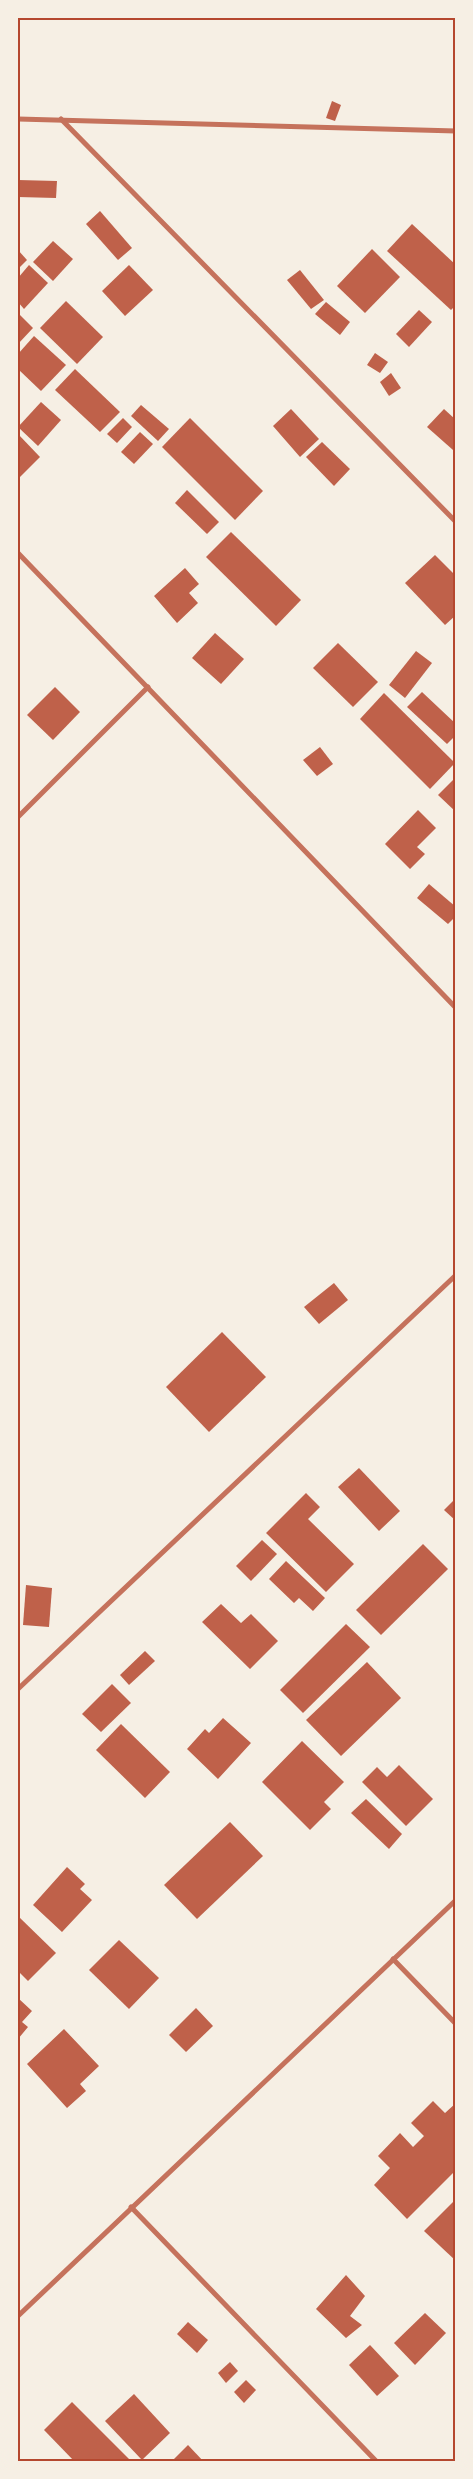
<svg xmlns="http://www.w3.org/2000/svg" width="473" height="2479" font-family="'DM Sans',sans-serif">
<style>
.building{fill:#bf614a}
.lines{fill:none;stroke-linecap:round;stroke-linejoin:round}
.minor{stroke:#c5725c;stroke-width:5}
.neatline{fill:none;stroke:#b5482f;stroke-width:2}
</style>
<rect width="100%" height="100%" fill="#f6efe4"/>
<g class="building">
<polygon points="332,101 341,105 335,121 326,118"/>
<polygon points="18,180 57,181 56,198 18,197"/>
<polygon points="100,211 132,248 118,260 86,224"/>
<polygon points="412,224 456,265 456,305 451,310 387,251"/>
<polygon points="53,241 73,259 53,281 33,262"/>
<polygon points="372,249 400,277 365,313 337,286"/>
<polygon points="18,250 27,260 18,269"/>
<polygon points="29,265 48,283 24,309 18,302 18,278"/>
<polygon points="129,265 153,290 125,316 102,291"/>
<polygon points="300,270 324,300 311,309 287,280"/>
<polygon points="66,301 103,337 77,364 40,328"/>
<polygon points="326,302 350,322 340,335 315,314"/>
<polygon points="419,310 432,322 409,347 396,334"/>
<polygon points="18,313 33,328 18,344"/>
<polygon points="34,336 66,365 41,391 18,369 18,354"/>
<polygon points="375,353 388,362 380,373 367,365"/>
<polygon points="75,369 120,412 100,432 55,390"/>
<polygon points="391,373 401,388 389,396 380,382"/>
<polygon points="41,402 61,420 38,446 18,427"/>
<polygon points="141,405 169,429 158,441 131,416"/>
<polygon points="291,409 319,439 300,457 273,426"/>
<polygon points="444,409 456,420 456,448 453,450 427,427"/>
<polygon points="123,418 132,427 117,443 107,434"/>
<polygon points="190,418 263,491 235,520 162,447"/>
<polygon points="140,432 153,444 134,464 121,452"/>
<polygon points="18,434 40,457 18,479"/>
<polygon points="322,442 350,469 334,486 306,457"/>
<polygon points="187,490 219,522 207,534 175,503"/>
<polygon points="231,532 301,600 276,626 206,557"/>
<polygon points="435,555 456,576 456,615 445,625 405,583"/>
<polygon points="185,568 199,584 189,593 198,603 177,623 154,596"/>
<polygon points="215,633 244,659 221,684 192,658"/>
<polygon points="338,643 378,682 353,707 313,668"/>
<polygon points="416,651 432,663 405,698 389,685"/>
<polygon points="55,687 80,712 53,740 27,715"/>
<polygon points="422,692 456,724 456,735 447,744 407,707"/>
<polygon points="384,693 455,763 430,789 360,719"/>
<polygon points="320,747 333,764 317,776 303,760"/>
<polygon points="456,777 456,812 438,795"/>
<polygon points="418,810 436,828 417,847 425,854 410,869 385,844"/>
<polygon points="429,884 456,907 456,916 448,924 417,898"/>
<polygon points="334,1283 348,1300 319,1324 304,1307"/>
<polygon points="222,1332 266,1377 209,1432 166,1387"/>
<polygon points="359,1468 400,1511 379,1531 338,1487"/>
<polygon points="306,1493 320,1507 308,1519 354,1564 326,1592 266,1533"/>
<polygon points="456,1498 456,1521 444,1510"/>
<polygon points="262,1540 277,1554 251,1581 236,1566"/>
<polygon points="423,1544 448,1569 381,1635 356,1610"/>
<polygon points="286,1561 325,1598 313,1611 299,1598 294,1603 269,1579"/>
<polygon points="26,1585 52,1588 49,1627 23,1625"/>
<polygon points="221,1604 241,1623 251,1614 278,1641 250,1669 202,1622"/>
<polygon points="346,1624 370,1647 303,1713 280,1690"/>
<polygon points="145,1651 155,1661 129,1685 120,1675"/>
<polygon points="367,1662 401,1698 341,1756 306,1720"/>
<polygon points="112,1684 131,1703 101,1732 82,1714"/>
<polygon points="223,1718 251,1743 218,1779 187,1749 205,1729 209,1733"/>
<polygon points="121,1724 170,1772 145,1798 96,1750"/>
<polygon points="302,1741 344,1782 324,1802 331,1809 310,1830 262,1782"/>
<polygon points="399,1765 433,1799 406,1826 362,1782 377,1767 387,1777"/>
<polygon points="366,1799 402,1834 389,1849 351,1813"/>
<polygon points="230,1822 263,1856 197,1919 164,1885"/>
<polygon points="67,1867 85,1884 80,1889 92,1900 62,1932 33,1905"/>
<polygon points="18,1916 56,1953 28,1981 18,1971"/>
<polygon points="119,1940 159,1978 129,2009 89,1970"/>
<polygon points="18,1998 32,2011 22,2022 28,2027 18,2039"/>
<polygon points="196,2008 213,2026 186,2052 169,2035"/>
<polygon points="64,2029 99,2066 80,2084 86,2091 67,2108 27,2064"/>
<polygon points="433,2101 445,2113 456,2103 456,2170 407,2219 374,2185 390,2168 378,2156 400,2133 413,2147 424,2136 411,2123"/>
<polygon points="456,2199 456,2261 424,2231"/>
<polygon points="346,2275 365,2296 350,2316 362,2325 346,2338 316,2309"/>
<polygon points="425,2313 446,2333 415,2365 394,2343"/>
<polygon points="188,2322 208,2340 197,2353 177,2334"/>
<polygon points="370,2345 399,2376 377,2396 349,2365"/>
<polygon points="230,2362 238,2371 226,2383 218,2373"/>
<polygon points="246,2380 256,2390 244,2403 234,2392"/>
<polygon points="134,2394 170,2433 142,2460 105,2421"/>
<polygon points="72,2402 132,2462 75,2462 44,2430"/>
<polygon points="188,2445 204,2462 171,2462"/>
</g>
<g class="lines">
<g class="minor">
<polyline points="18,119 456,131"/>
<polyline points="61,119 456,522"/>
<polyline points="18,553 456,1008"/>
<polyline points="18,817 148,687"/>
<polyline points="18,1689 456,1275"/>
<polyline points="393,1959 456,2024"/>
<polyline points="131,2207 377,2462"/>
<polyline points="18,2316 456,1900"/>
</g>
</g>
<rect width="473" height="2479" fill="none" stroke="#f6efe4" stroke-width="38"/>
<rect x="19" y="19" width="435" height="2441" class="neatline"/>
</svg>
